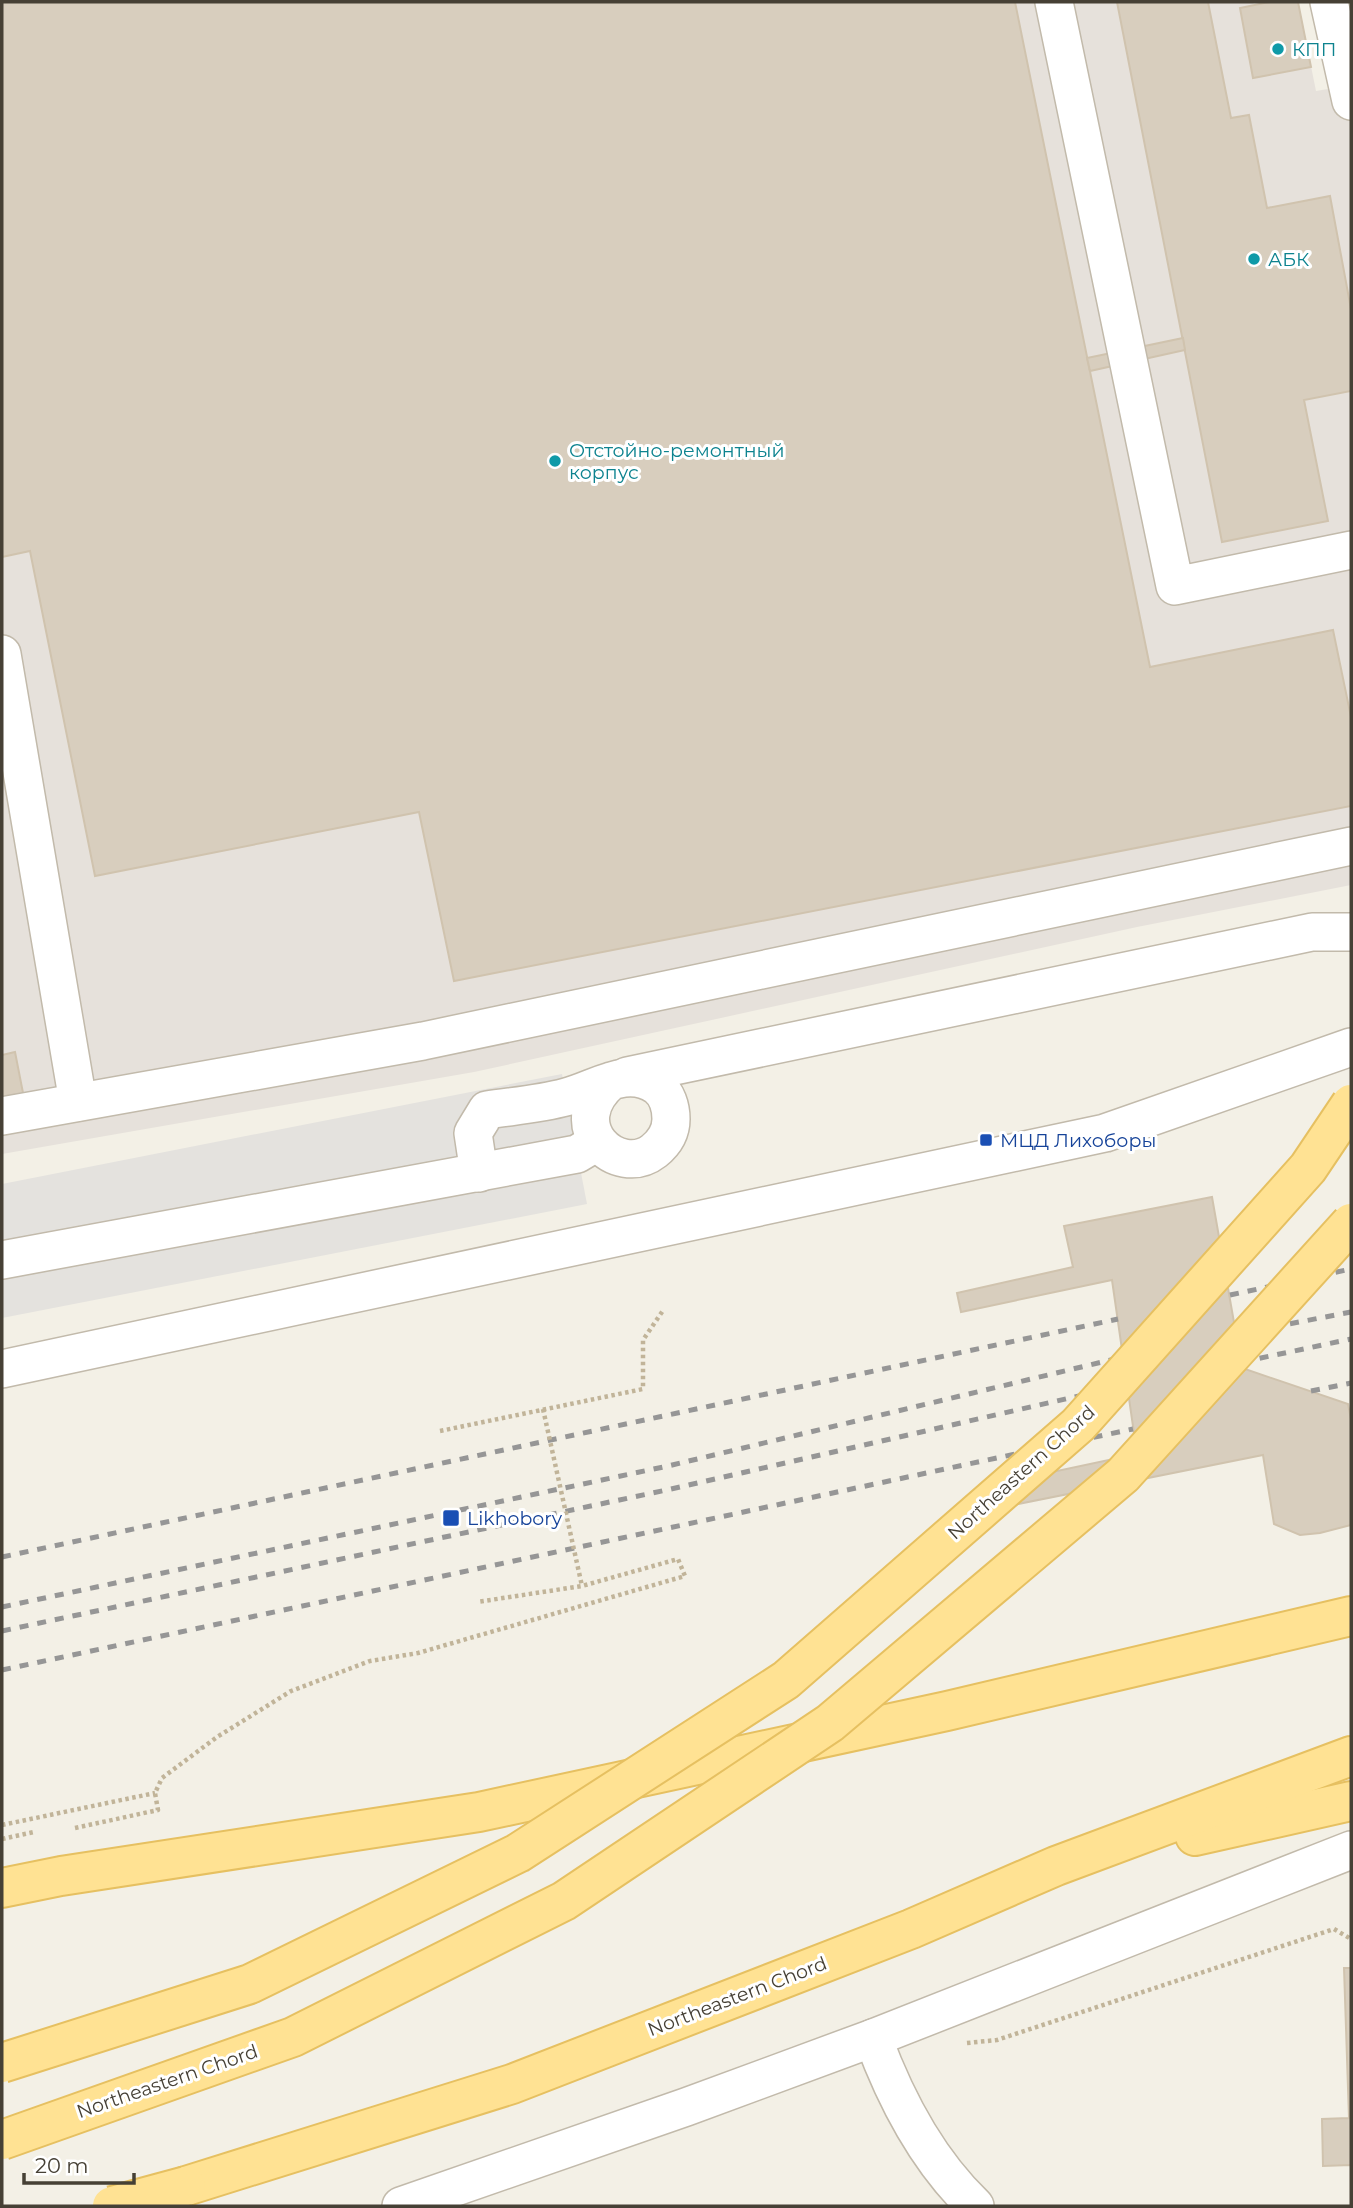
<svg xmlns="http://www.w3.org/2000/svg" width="1353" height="2208" font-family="Montserrat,sans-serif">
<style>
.industrial{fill:#e6e1db}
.parking{fill:#e4e2de}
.building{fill:#d8cebe;stroke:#d0c3ae;stroke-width:2}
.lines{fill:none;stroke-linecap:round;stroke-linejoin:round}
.minor-casing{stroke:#c2baab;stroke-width:40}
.major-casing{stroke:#e6c061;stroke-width:42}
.path{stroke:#c1b499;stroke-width:4.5;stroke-dasharray:3.5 3.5;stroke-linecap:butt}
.minor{stroke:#fff;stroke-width:37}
.major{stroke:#ffe293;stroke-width:38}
.rail{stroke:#969696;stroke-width:5;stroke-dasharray:9 9;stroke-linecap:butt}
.major-bridge-casing{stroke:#e6c061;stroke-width:42;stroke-linecap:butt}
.path-bridge{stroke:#c1b499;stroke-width:4.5;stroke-dasharray:3.5 3.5;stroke-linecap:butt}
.major-bridge{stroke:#ffe293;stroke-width:38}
.culture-dot{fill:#0f9aa8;stroke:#fff;stroke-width:2.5}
.transit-dot{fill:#1a4fb4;stroke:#fff;stroke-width:2.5}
.labels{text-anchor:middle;stroke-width:6;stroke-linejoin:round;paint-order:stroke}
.culture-label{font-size:19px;fill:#0d838f;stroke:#fff;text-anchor:start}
.transit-label{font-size:19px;fill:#164399;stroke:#fff;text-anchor:start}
.street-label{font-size:19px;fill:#464035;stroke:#fff}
</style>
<rect width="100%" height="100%" fill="#f3f0e6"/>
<polygon class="industrial" points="2,2 1253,2 1254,5 1269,2 1298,2 1316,91 1351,85 1351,885 1137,927 474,1072 2,1154"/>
<polygon class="parking" points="562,1074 587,1204 2,1318 2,1184"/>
<g class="building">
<polygon points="2,2 1015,2 1150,667 1333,630 1351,717 1351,806 454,981 419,812 95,876 30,551 2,557"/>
<polygon points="1117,2 1208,2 1231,118 1249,115 1267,208 1330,196 1351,309 1351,391 1304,400 1328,521 1222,542"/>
<polygon points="1269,2 1298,2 1311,67 1253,78 1240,8"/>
<polygon points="1183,338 1185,350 1090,371 1087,358"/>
<polygon points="15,1052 24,1098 2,1103 2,1055"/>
<polygon points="1212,1197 1242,1368 1348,1404 1351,1419 1351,1525 1320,1533 1300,1535 1274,1524 1263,1455 1018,1504 1010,1481 1137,1454 1112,1280 961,1312 957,1293 1073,1267 1064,1226"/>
<polygon points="1344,1968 1351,1968 1351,2188 1351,2165 1323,2166 1322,2119 1349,2118"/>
</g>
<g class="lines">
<defs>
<g id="minor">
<polyline points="1054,2 1175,586 1351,550"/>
<polyline points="1329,2 1351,101"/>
<polyline points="2,654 78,1102"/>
<polyline points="627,1076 1312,932 1351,932"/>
<polyline points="2,1116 423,1041 1351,846"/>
<path d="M479,1173L473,1133L487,1110C513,1106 540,1104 566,1097C597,1089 627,1065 657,1086C667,1094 671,1107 671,1119C671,1132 664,1143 654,1151C618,1179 559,1126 611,1081"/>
<polyline points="2,1260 577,1154 597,1142"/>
<polyline points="2,1369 1105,1133 1351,1047"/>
<path d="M873,2038C895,2098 928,2161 975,2206"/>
<polyline points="401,2206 686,2107 873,2038 1351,1850"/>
</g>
<g id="major">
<polyline points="1195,1836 1351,1801"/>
<polyline points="2,1888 61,1876 479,1812 947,1711 1351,1616"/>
<polyline points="186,2186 512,2084 911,1929 1056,1866 1351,1756"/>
</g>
</defs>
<use href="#minor" class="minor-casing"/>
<use href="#major" class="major-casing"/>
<g class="path">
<polyline points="440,1431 643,1389 643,1340 664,1309"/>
<polyline points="2,1825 155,1793"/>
<polyline points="75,1828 158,1810 155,1793 162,1778 217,1737 291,1691 370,1661 418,1653 685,1576 678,1559 582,1586 477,1602"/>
<polyline points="2,1839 34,1832"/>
<polyline points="967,2043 997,2040 1334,1929 1351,1939"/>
</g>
<use href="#minor" class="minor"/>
<use href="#major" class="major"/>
<g class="rail">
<polyline points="1230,1295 1351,1269"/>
<polyline points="1237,1334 1351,1312"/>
<polyline points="1242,1362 1351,1339"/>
<polyline points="1311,1391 1351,1383"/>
<polyline points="2,1557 1118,1319"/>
<polyline points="2,1607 668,1466 1123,1357"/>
<polyline points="2,1631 671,1489 1127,1385"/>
<polyline points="2,1670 1133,1429"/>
</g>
<defs>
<g id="major-bridge">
<polyline points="2,2063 250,1984 518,1853 786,1680 1078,1425 1308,1168 1351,1104"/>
<polyline points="2,2140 293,2037 564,1901 830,1723 1123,1475 1351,1223"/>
<polyline points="112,2206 186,2186"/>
</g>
</defs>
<use href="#major-bridge" class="major-bridge-casing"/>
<polyline class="path-bridge" points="543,1409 582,1586"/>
<use href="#major-bridge" class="major-bridge"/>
</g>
<g class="culture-dot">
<circle cx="1278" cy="49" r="7"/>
<circle cx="1254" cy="259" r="7"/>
<circle cx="555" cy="461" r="7"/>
</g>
<g class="transit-dot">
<rect x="979" y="1133" width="14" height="14" rx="3.5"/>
<rect x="442" y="1509" width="18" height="18" rx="3.5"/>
</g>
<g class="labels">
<g class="culture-label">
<text x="1292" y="56">КПП</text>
<text x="1268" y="266">АБК</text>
<text x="569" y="457">Отстойно-ремонтный<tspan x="569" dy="22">корпус</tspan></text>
</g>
<g class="transit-label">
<text x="1000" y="1147">МЦД Лихоборы</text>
<text x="467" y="1525">Likhobory</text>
</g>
<g class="street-label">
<text transform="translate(1021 1472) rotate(-42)" y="7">Northeastern Chord</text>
<text transform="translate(737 1996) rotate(-21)" y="7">Northeastern Chord</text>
<text transform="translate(167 2081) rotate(-19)" y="7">Northeastern Chord</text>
</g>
</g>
<rect width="1353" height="2208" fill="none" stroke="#464035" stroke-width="7"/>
<path d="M24 2173v10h110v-10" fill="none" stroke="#464035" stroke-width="3.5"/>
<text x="35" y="2173" font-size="21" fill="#464035" stroke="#ffffff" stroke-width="5" paint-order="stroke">20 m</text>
</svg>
